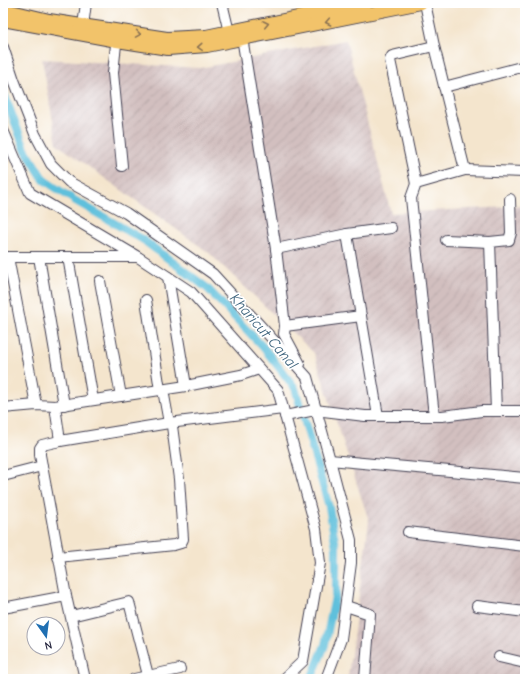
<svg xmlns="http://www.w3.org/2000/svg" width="528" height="682" font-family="'Comic Neue',sans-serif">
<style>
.industrial{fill:url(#industrial-furrows)}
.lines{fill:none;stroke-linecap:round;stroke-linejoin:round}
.canal{stroke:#5ec0dc;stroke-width:8}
.minor-casing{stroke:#423f51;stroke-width:12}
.major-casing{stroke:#423f51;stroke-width:14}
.minor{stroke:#fff;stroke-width:10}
.major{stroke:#f2c36a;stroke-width:12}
.oneway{stroke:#8a7252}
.labels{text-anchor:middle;stroke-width:3.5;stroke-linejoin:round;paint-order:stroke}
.water-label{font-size:15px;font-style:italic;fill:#3a617b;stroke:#fff}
</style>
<defs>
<pattern id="industrial-furrows" width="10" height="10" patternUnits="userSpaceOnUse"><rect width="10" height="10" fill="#d2bfbf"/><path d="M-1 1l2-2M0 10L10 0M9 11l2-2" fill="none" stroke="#b4a4a5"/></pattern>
</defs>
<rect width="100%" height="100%" fill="#fff"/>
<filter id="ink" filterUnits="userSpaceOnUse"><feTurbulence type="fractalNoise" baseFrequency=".025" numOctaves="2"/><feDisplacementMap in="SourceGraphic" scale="8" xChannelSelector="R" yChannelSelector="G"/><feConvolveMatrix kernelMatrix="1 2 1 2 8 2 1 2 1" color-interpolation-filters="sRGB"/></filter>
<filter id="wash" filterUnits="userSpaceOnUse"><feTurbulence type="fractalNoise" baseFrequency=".012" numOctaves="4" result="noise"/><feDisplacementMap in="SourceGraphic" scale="16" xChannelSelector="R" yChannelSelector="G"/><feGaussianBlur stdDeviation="0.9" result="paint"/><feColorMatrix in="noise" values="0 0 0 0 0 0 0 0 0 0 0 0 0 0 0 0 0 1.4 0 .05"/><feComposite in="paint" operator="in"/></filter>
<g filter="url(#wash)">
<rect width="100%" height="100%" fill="#f4e5cd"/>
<polygon class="industrial" points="346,40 391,213 525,206 525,679 346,679 348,676 369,521 314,353 208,252 57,144 42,59 200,68"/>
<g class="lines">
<polyline class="canal" points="3,91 25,149 44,180 74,200 142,239 207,288 263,347 295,388 329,507 336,547 336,592 325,645 311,679"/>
</g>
</g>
<g filter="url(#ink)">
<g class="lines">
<defs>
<g id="minor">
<polyline points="222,3 229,32"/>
<polyline points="425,3 434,46 465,170 416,184 411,198 434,416"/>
<polyline points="83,26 86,3"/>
<polyline points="241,31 276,249 285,326 284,334 300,364"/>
<polyline points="117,35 113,73 122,166"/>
<polyline points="3,47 14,80 35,134 51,164 69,182 126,213 213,274 307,377 330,460 351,540 351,563 341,639 326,679"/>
<polyline points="444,87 525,66"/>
<polyline points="3,130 30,193 138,257 191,292 278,390 316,529 320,563 303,661 284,679"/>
<polyline points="465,170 525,172"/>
<polyline points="416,184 390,60 392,56 434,46"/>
<polyline points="347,234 378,416"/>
<polyline points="446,240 490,242"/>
<polyline points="276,249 347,234 391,228"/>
<polyline points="3,257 137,257"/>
<polyline points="8,257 36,405"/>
<polyline points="39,257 64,405"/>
<polyline points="68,257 93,400"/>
<polyline points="168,277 186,386"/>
<polyline points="100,281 121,396"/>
<polyline points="146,300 160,390"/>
<polyline points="285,326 361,316"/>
<polyline points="55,406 60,441"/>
<polyline points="3,408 36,405 55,406 186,386 241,375 259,369"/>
<polyline points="496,411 490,242 509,240 511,233 510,199"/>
<polyline points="285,416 315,410 365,416 442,416 482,411 525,411"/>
<polyline points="330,460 525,478"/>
<polyline points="3,476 42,466"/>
<polyline points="408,532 525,546"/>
<polyline points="58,557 174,545 181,543 183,539 179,479 172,426 169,423 163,390"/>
<polyline points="66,596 85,679"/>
<polyline points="346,606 370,614 365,679"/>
<polyline points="477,606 525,612"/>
<polyline points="3,608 66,596 40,455 40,448 42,445 60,441 169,423 283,409"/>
<polyline points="71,616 129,602 149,679"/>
<polyline points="499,657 525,663"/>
<polyline points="134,679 180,669"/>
</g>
<g id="major">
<polyline points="3,9 49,20 167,38 206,36 366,3"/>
<polyline points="3,20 117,41 168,49 207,46 421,3"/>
</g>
</defs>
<use href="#minor" class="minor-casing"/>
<use href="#major" class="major-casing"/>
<use href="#minor" class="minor"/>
<use href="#major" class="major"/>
</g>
<defs><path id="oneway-chevron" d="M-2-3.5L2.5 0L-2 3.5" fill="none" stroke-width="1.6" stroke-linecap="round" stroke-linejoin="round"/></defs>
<g class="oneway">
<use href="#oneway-chevron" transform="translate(328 22) rotate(169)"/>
<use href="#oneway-chevron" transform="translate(266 24) rotate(-12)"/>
<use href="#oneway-chevron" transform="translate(138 34) rotate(9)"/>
<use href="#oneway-chevron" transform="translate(200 47) rotate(176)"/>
</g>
</g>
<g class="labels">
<g class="water-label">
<text transform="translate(264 331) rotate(49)" y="5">Kharicut Canal</text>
</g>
</g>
<rect width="528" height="682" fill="none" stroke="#fff" stroke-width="16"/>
<g transform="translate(46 636) rotate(166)"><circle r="19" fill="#ffffff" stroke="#a7a7b1"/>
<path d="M0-3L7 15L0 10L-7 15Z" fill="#1f6fb2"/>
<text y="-6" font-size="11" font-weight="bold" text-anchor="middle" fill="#22223b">N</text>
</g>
</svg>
